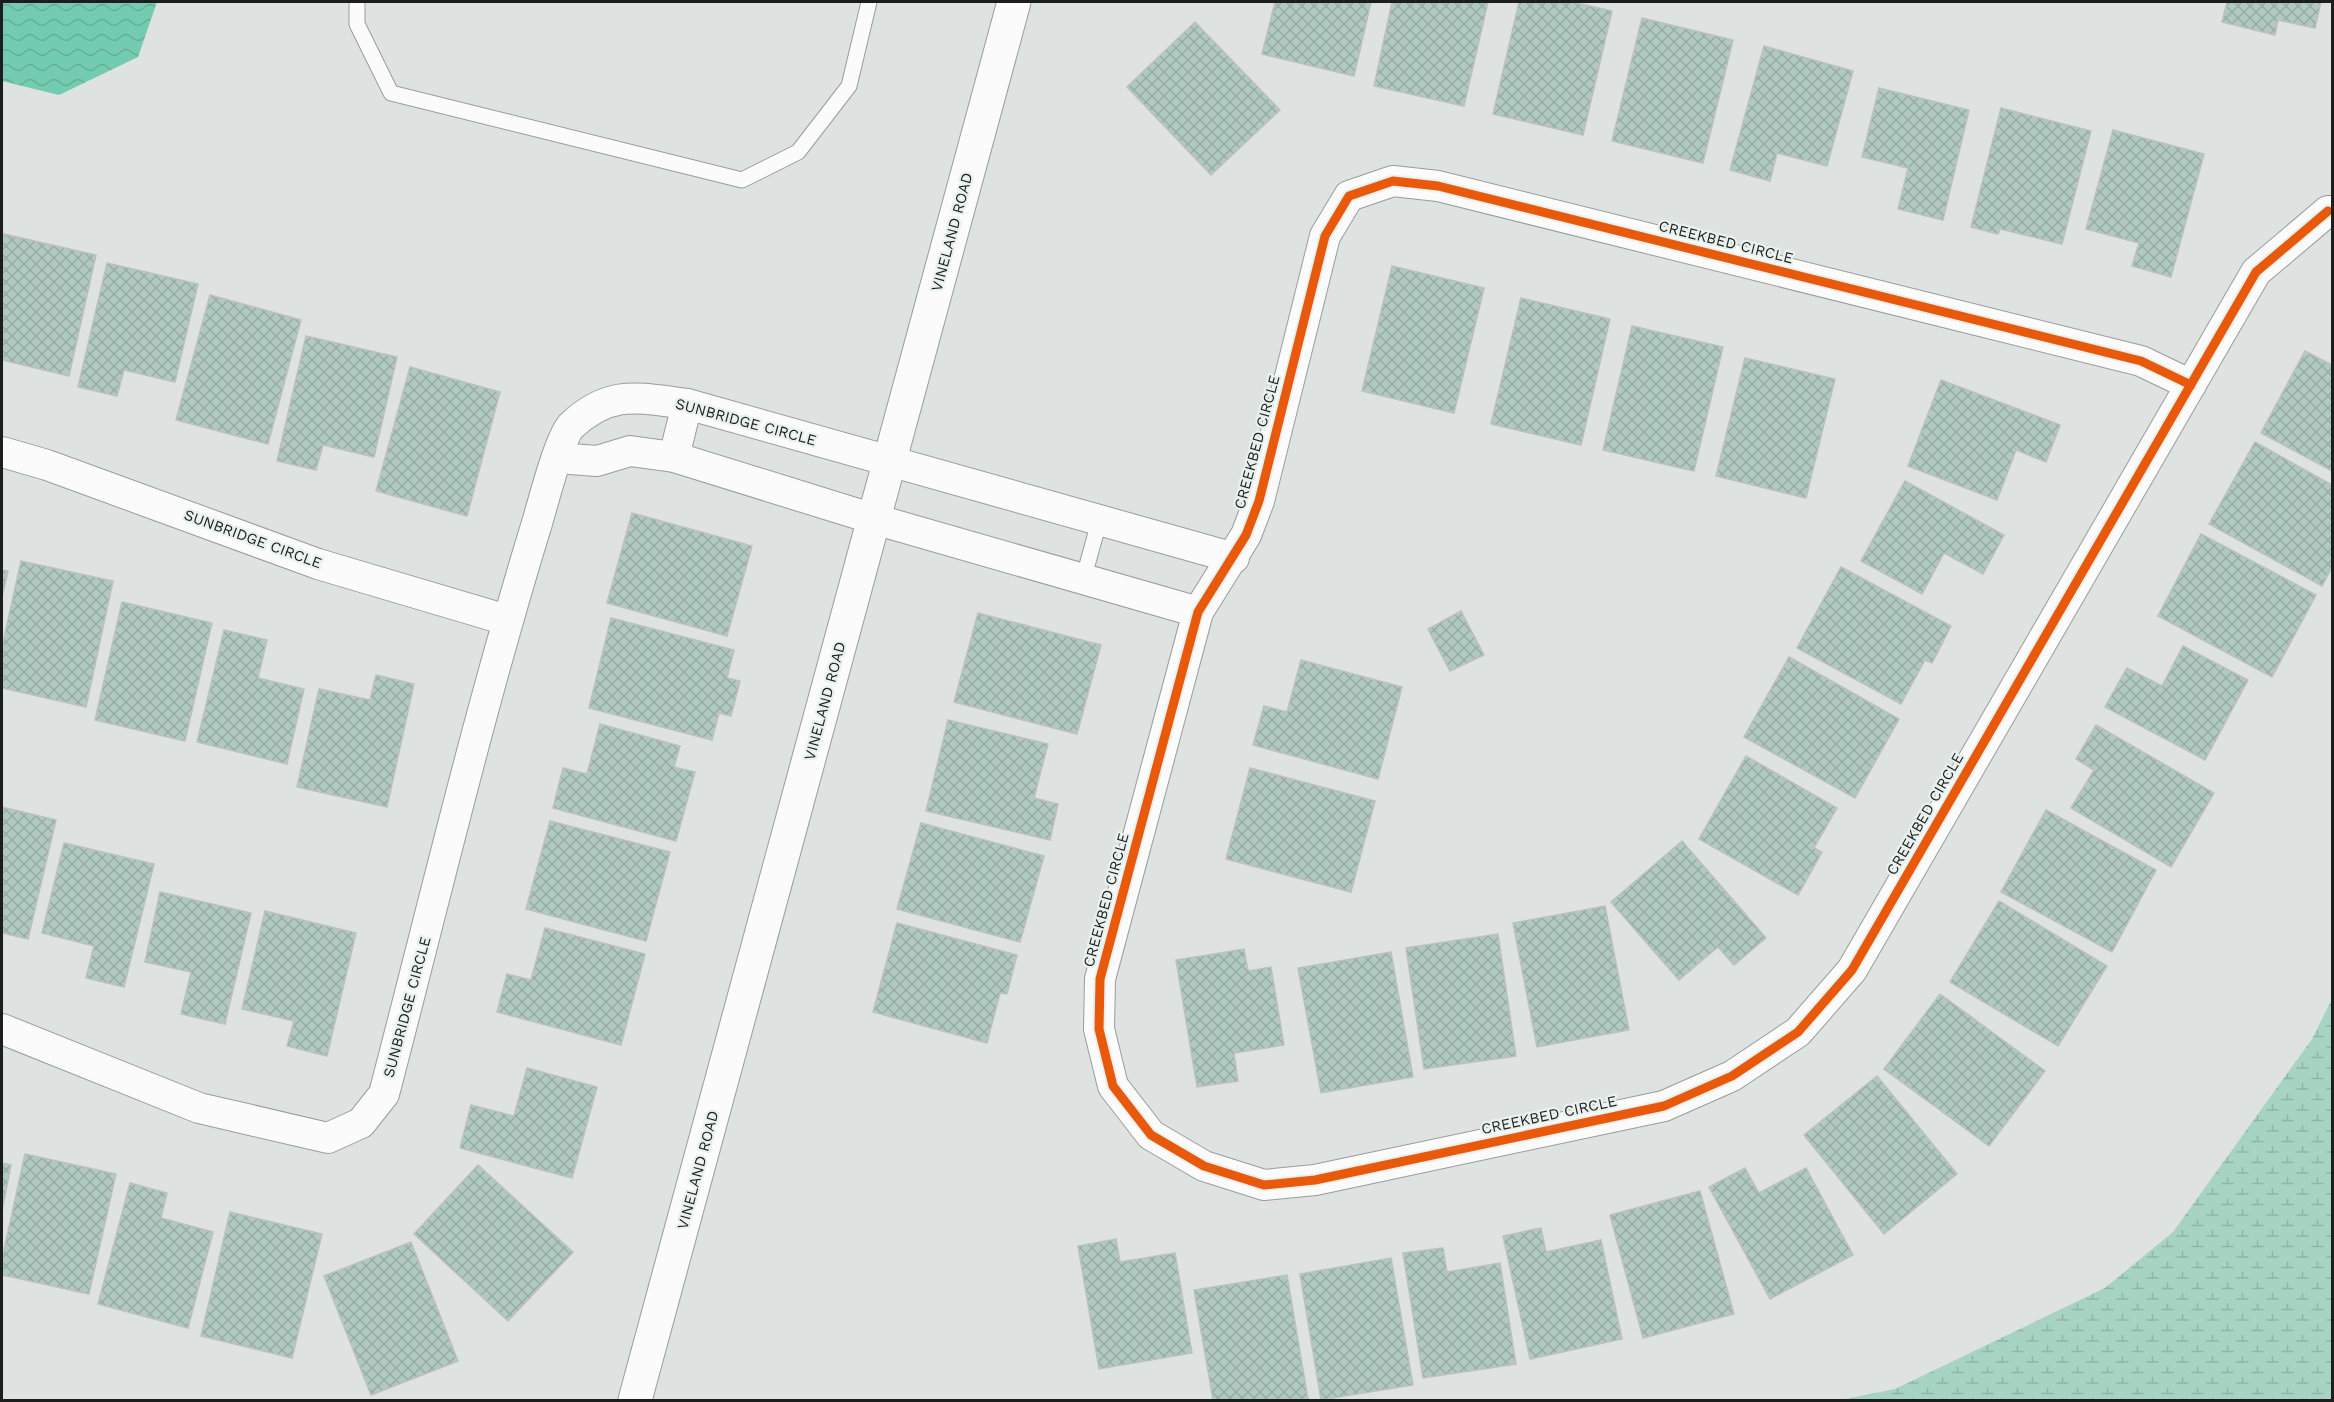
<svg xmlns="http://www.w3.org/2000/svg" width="2334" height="1402" font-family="'Work Sans',sans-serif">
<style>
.wetland{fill:url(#wetland-marsh)}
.water{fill:url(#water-waves)}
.building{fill:url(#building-cross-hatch);stroke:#bdc0bf;stroke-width:1.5}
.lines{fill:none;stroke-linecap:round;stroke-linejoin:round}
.service-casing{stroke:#999d9b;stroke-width:17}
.minor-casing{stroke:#999d9b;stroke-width:32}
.secondary-casing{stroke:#999d9b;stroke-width:35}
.service{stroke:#fafbfa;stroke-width:15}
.minor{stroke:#fafbfa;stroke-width:30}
.secondary{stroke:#fafbfa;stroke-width:33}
.cycleway-casing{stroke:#e9f1ee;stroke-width:13}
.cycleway{stroke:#e8590c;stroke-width:9}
.labels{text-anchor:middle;stroke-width:4.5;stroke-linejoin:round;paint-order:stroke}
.street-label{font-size:15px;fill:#1b1e1d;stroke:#e9f1ee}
</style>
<defs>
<pattern id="wetland-marsh" width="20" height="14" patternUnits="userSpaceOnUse" patternTransform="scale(1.5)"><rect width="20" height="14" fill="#a7d3c2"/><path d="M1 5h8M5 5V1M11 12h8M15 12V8" fill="none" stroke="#8fb5a6"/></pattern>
<pattern id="water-waves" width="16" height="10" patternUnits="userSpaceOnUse" patternTransform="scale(1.5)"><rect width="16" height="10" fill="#74ccb0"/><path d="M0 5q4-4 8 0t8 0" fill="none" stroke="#64af97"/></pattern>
<pattern id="building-cross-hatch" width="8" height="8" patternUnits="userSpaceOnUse" patternTransform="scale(1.5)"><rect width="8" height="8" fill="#b0c9c1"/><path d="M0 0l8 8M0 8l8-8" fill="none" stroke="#97aca5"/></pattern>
</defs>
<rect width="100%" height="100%" fill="#dee2e0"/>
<polygon class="wetland" points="2332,999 2332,1400 1840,1400 1895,1389 2105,1288 2173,1232 2312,1039"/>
<polygon class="water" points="2,2 157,2 138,57 59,95 2,81"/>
<g class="building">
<polygon points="1275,2 1371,2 1354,76 1262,54"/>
<polygon points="1392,2 1488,2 1464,106 1374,86"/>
<polygon points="1519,2 1573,2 1612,11 1583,135 1493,114"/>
<polygon points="2227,2 2321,2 2315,28 2278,20 2275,35 2222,22"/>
<polygon points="1642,18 1733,40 1703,163 1612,141"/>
<polygon points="1195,22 1280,110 1211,175 1127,87"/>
<polygon points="1764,46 1853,71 1827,166 1777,153 1770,181 1730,170"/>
<polygon points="1879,88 1969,110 1943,220 1898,209 1908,168 1862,157"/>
<polygon points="2001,108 2091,131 2062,244 2000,229 1998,234 1971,227"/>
<polygon points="2113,130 2204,154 2171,277 2132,266 2139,243 2086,229"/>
<polygon points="4,234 96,255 69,376 2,360 2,246"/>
<polygon points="107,263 198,284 175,382 124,370 117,396 78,387"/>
<polygon points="1392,266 1484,288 1454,413 1362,391"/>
<polygon points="210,295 301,320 268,444 176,420"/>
<polygon points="1521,298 1610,319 1581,445 1491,424"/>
<polygon points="1632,326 1723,347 1694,471 1603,450"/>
<polygon points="306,336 397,357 374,457 323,445 316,470 277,461"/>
<polygon points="2305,351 2332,365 2332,471 2261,433"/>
<polygon points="1745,358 1835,379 1806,498 1716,476"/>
<polygon points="410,367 500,392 467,516 376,491"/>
<polygon points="1941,380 2060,425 2046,462 2016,450 1997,500 1908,466"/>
<polygon points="2255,442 2332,485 2332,567 2322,586 2209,524"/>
<polygon points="1905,481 2004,535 1983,574 1944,553 1922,594 1861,561"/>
<polygon points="632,513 752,546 727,636 607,603"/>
<polygon points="2201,534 2316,595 2272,677 2158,616"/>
<polygon points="21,561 113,581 86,707 2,688 2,647"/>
<polygon points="1841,567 1951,626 1932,663 1925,660 1901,704 1797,648"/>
<polygon points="2,570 8,571 2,597"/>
<polygon points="122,602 212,623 185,741 95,720"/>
<polygon points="1461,611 1484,655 1450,671 1428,629"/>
<polygon points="978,613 1101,645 1077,734 954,702"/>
<polygon points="611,618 734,650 727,678 740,681 731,716 719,713 712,740 589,708"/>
<polygon points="224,630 267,640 258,678 304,689 287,764 197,742"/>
<polygon points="2183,646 2248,680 2205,760 2105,707 2127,668 2162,686"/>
<polygon points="1789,657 1899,719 1855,798 1744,737"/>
<polygon points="1301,660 1402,687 1378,779 1253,745 1264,706 1287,712"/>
<polygon points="376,675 414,684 387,807 297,787 319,689 370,700"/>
<polygon points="948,720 1048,744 1034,798 1058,804 1050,840 926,811"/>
<polygon points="600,724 680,746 674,767 695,772 676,841 553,808 563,768 587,774"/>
<polygon points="2096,725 2214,793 2171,867 2071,808 2094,770 2076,759"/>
<polygon points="1746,756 1837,808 1814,848 1822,852 1798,895 1699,839"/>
<polygon points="1250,768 1375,801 1351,892 1226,859"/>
<polygon points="2,807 56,820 28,939 2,933"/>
<polygon points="2046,810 2156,870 2112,952 2001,892"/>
<polygon points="550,821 670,852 646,941 526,909"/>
<polygon points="921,823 1044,856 1020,942 897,909"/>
<polygon points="1682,841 1766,938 1734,965 1718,947 1679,980 1611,902"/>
<polygon points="64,843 154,864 124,987 86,978 94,946 42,933"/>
<polygon points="160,892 251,913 225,1024 181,1014 191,972 145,962"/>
<polygon points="1999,901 2107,966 2058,1046 1950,982"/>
<polygon points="1605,906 1629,1030 1537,1047 1513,923"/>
<polygon points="265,911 356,933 327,1056 287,1046 294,1021 242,1009"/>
<polygon points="897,923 1017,955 1007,994 1000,993 987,1043 873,1012"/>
<polygon points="545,928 645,954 621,1045 497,1012 507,974 531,980"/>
<polygon points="1498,934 1516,1056 1424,1069 1406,948"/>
<polygon points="1244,949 1248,971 1271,967 1284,1045 1234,1053 1238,1081 1197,1087 1176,960"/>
<polygon points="1391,952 1413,1077 1321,1093 1298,968"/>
<polygon points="1940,994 2045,1071 1989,1146 1884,1069"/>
<polygon points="527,1068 597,1087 572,1178 460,1148 471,1105 514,1116"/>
<polygon points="1877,1076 1957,1174 1884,1234 1804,1135"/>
<polygon points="25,1154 116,1174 89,1294 2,1275 2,1259"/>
<polygon points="2,1163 11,1165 2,1211"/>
<polygon points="478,1165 573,1252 508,1321 414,1234"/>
<polygon points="1745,1168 1759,1193 1806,1168 1853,1255 1770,1299 1709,1187"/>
<polygon points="130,1183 167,1193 161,1218 213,1232 188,1328 98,1304"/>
<polygon points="1700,1191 1734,1314 1643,1338 1610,1215"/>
<polygon points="230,1212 322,1234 292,1358 201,1336"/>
<polygon points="1541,1228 1546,1252 1601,1240 1622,1339 1530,1359 1503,1236"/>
<polygon points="1116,1239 1120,1262 1175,1253 1192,1353 1099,1369 1078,1246"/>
<polygon points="411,1242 458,1361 371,1395 324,1276"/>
<polygon points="1443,1248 1447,1272 1500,1263 1516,1364 1423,1378 1403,1253"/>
<polygon points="1391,1258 1413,1385 1321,1400 1300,1274"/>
<polygon points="1287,1275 1308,1399 1213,1400 1194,1290"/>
</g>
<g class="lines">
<defs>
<g id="service">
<polyline points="357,2 357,24 391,93 742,180 798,152 849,86 869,2"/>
<polyline points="1083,580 1099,522"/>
</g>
<g id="minor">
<polyline points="2191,385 2141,361 1438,186 1393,181 1349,196 1325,236 1259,501 1246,535 1198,612 1100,979 1099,1029 1113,1086 1151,1135 1204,1166 1264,1185 1315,1180 1664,1106 1732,1076 1798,1032 1852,970 2256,272 2328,211"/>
<polyline points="2,452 47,465 318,564 507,620"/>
<polyline points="674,457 687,404"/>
<polyline points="557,458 597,461 630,451 674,457 874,519 1198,612"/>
<path d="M2,1029L199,1108L328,1138L361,1123L384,1094C434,903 479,711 537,523C543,503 560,436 572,425C611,389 639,398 687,404L1234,558"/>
</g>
<polyline id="secondary" points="635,1400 1014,2"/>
</defs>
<use href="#service" class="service-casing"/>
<use href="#minor" class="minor-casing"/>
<use href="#secondary" class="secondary-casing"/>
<use href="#service" class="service"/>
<use href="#minor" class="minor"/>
<use href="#secondary" class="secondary"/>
<defs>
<polyline id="cycleway" points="2191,385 2141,361 1438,186 1393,181 1349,196 1325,236 1259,501 1246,535 1198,612 1100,979 1099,1029 1113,1086 1151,1135 1204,1166 1264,1185 1315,1180 1664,1106 1732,1076 1798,1032 1852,970 2256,272 2328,211"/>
</defs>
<use href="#cycleway" class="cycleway-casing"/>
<use href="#cycleway" class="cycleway"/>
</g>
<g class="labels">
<g class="street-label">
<text transform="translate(952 232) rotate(-75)" y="5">VINELAND ROAD</text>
<text transform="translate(1726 242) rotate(14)" y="5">CREEKBED CIRCLE</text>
<text transform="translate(746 422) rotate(15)" y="5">SUNBRIDGE CIRCLE</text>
<text transform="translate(1257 442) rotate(-75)" y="5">CREEKBED CIRCLE</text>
<text transform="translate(253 539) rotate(20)" y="5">SUNBRIDGE CIRCLE</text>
<text transform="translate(825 701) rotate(-75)" y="5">VINELAND ROAD</text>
<text transform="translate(1925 814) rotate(-60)" y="5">CREEKBED CIRCLE</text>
<text transform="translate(1106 900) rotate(-75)" y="5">CREEKBED CIRCLE</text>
<text transform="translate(407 1007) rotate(-75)" y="5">SUNBRIDGE CIRCLE</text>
<text transform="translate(1549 1115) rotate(-12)" y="5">CREEKBED CIRCLE</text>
<text transform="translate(698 1170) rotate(-75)" y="5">VINELAND ROAD</text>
</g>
</g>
<rect width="2334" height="1402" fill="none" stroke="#1b1e1d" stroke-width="6"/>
</svg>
